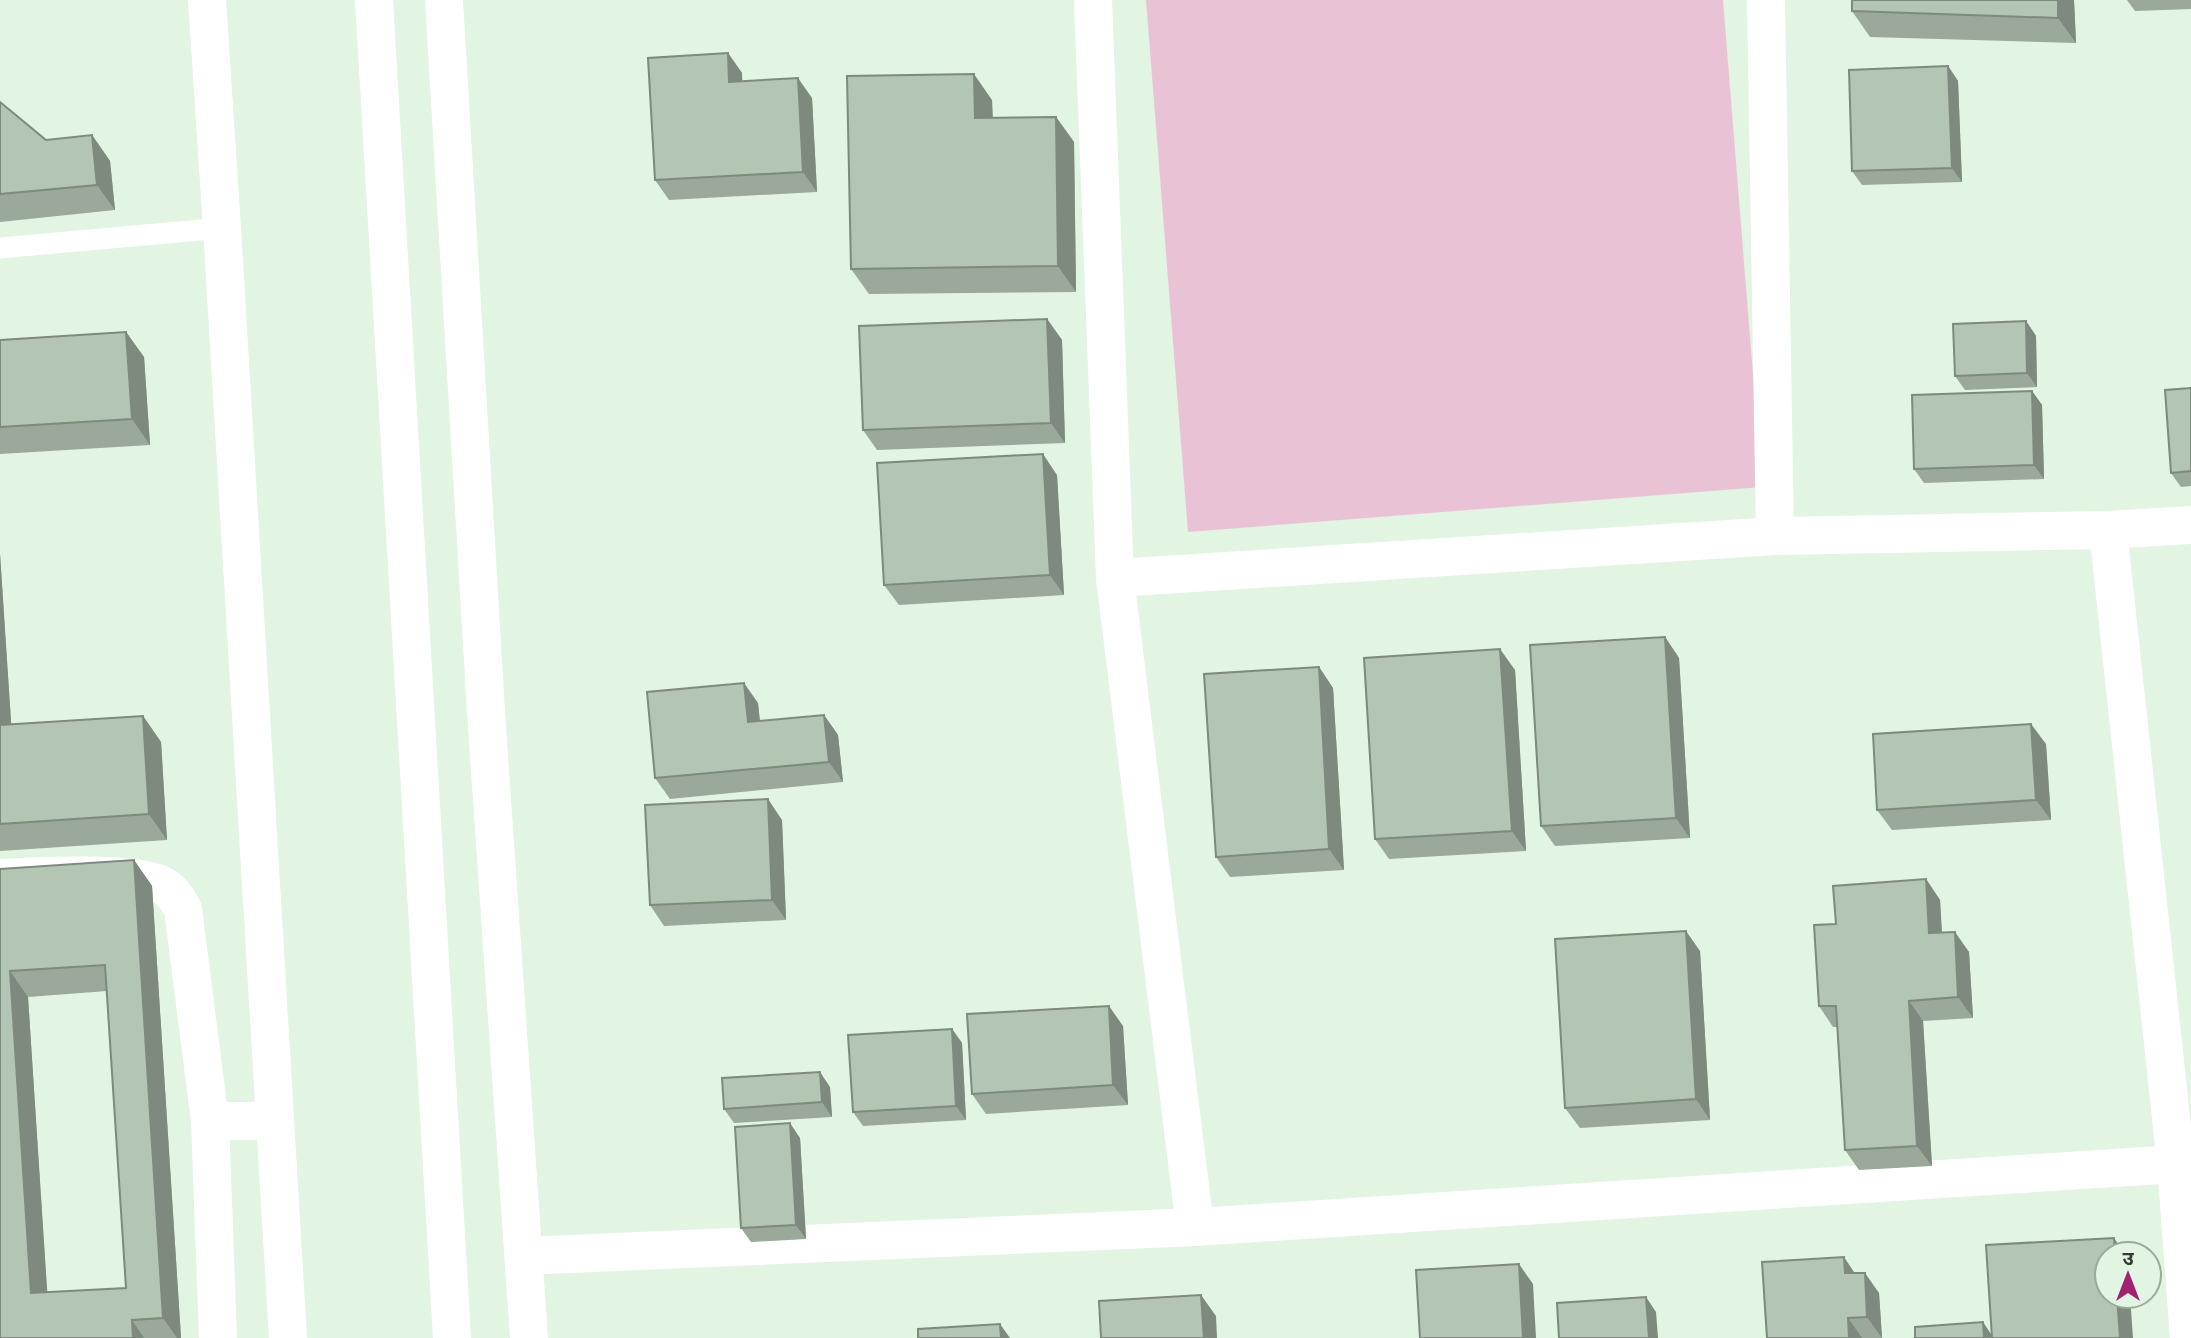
<svg xmlns="http://www.w3.org/2000/svg" width="2191" height="1338" font-family="'Varela Round','Noto Sans Devanagari',sans-serif">
<style>
.green{fill:#e9c3d5}
.lines{fill:none;stroke-linecap:round;stroke-linejoin:round}
.service{stroke:#fff;stroke-width:21}
.minor{stroke:#fff;stroke-width:38}
.tertiary{stroke:#fff;stroke-width:38}
.wall{fill:#9aa99a;fill-rule:evenodd}
.shaded-wall{fill:#7d8a7d}
.building{fill:#b3c5b3;stroke:#7d8a7d;stroke-width:2;fill-rule:evenodd}
</style>
<rect width="100%" height="100%" fill="#e2f4e2"/>
<polygon class="green" points="1146,0 1723,0 1762,487 1188,532"/>
<g class="lines">
<polyline class="service" points="0,248 222,228"/>
<g class="minor">
<polyline points="207,0 222,228 288,1338"/>
<polyline points="444,0 486,712 529,1338"/>
<polyline points="1093,0 1115,578 1195,1227"/>
<polyline points="1766,0 1775,536"/>
<polyline points="2108,530 2176,1164 2189,1338"/>
<polyline points="1115,578 1775,536 2108,530 2191,525"/>
<path d="M0,878C32,876 138,871 162,885C172,890 177,899 183,909L210,1121L218,1338"/>
<polyline points="210,1121 275,1121"/>
<polyline points="524,1256 1195,1227 2176,1164"/>
</g>
<polyline class="tertiary" points="374,0 452,1338"/>
</g>
<g class="wall">
<polygon points="2074,0 2076,43 1870,37 1852,11"/>
<polygon points="2127,0 2191,0 2191,9 2135,11"/>
<polygon points="728,53 742,73 742,81 812,98 817,192 669,200 655,180"/>
<polygon points="1948,66 1958,81 1962,182 1862,185 1852,171"/>
<polygon points="992,100 993,118 1056,117 1074,142 1076,292 869,294 851,269"/>
<polygon points="0,102 46,140 92,135 110,161 115,210 0,222"/>
<polygon points="1047,319 1062,340 1065,443 877,450 863,430"/>
<polygon points="2026,321 2036,336 2037,387 1965,390 1955,376"/>
<polygon points="126,332 144,357 150,445 0,454 0,340"/>
<polygon points="2191,388 2191,486 2181,487 2171,473"/>
<polygon points="2032,391 2042,405 2044,479 1924,483 1914,469"/>
<polygon points="1057,475 1064,595 899,605 884,585"/>
<polygon points="0,554 11,724 143,716 161,742 167,840 0,851"/>
<polygon points="1665,637 1679,658 1690,838 1555,846 1541,826"/>
<polygon points="1319,667 1333,688 1344,870 1230,877 1216,857"/>
<polygon points="1515,670 1526,851 1389,859 1375,839"/>
<polygon points="758,703 760,721 824,715 838,735 843,782 670,799 655,778"/>
<polygon points="2046,744 2051,820 1892,830 1877,810"/>
<polygon points="782,820 786,920 664,926 650,905"/>
<path d="M134,860L152,886L181,1338H0V869ZM107,991L126,1288L47,1292L28,997Z"/>
<polygon points="1926,879 1940,900 1942,933 1969,952 1973,1018 1923,1021 1932,1166 1859,1170 1845,1150 1837,1027 1833,1027 1819,1006 1836,924"/>
<polygon points="1700,951 1710,1120 1580,1128 1565,1108"/>
<polygon points="1123,1026 1128,1105 986,1114 972,1094"/>
<polygon points="952,1029 962,1043 966,1120 863,1126 853,1112"/>
<polygon points="830,1087 832,1117 734,1123 724,1109"/>
<polygon points="800,1138 806,1239 751,1242 741,1228"/>
<polygon points="1855,1273 1879,1293 1882,1338 1767,1338"/>
</g>
<g class="shaded-wall">
<polygon points="2058,0 2074,0 2076,43 2058,18"/>
<polygon points="728,53 742,73 743,102 729,82"/>
<polygon points="1948,66 1958,81 1962,182 1952,168"/>
<polygon points="974,74 992,100 993,144 975,118"/>
<polygon points="798,78 812,98 817,192 803,172"/>
<polygon points="1056,117 1074,142 1076,292 1058,266"/>
<polygon points="92,135 110,161 115,210 97,185"/>
<polygon points="1047,319 1062,340 1065,443 1051,423"/>
<polygon points="2026,321 2036,336 2037,387 2027,373"/>
<polygon points="126,332 144,357 150,445 132,419"/>
<polygon points="2032,391 2042,405 2044,479 2034,465"/>
<polygon points="1043,454 1057,475 1064,595 1050,575"/>
<polygon points="0,554 13,751 0,732"/>
<polygon points="1665,637 1679,658 1690,838 1676,818"/>
<polygon points="1500,649 1515,670 1526,851 1512,831"/>
<polygon points="1319,667 1333,688 1344,870 1329,849"/>
<polygon points="744,683 758,703 762,743 748,722"/>
<polygon points="824,715 838,735 843,782 829,762"/>
<polygon points="143,716 161,742 167,840 149,814"/>
<polygon points="2031,724 2046,744 2051,820 2036,800"/>
<polygon points="768,799 782,820 786,920 772,900"/>
<polygon points="134,860 152,886 181,1338 177,1338 163,1318"/>
<polygon points="1926,879 1940,900 1943,954 1929,933"/>
<polygon points="1686,931 1700,951 1710,1120 1696,1099"/>
<polygon points="1955,932 1969,952 1973,1018 1958,997"/>
<polygon points="10,971 28,997 49,1319 31,1293"/>
<polygon points="1909,1001 1923,1021 1932,1166 1917,1146"/>
<polygon points="1109,1006 1123,1026 1128,1105 1113,1085"/>
<polygon points="952,1029 962,1043 966,1120 956,1106"/>
<polygon points="820,1072 830,1087 832,1117 822,1102"/>
<polygon points="790,1123 800,1138 806,1239 796,1225"/>
<polygon points="2114,1238 2125,1254 2115,1254"/>
<polygon points="1844,1257 1858,1278 1845,1273"/>
<polygon points="1519,1264 1533,1284 1536,1338 1523,1338"/>
<polygon points="1865,1273 1879,1293 1882,1338 1867,1317"/>
<polygon points="1201,1295 1216,1316 1217,1338 1204,1338"/>
<polygon points="2117,1296 2130,1296 2133,1338 2120,1338"/>
<polygon points="1646,1297 1656,1312 1658,1338 1649,1338"/>
<polygon points="1848,1318 1862,1338 1849,1338"/>
<polygon points="132,1320 144,1338 133,1338"/>
<polygon points="1983,1322 1993,1337 1993,1338 1984,1338"/>
<polygon points="1000,1324 1010,1338 1001,1338"/>
</g>
<g class="building">
<polygon points="1852,0 2058,0 2058,18 1852,11"/>
<polygon points="728,53 729,82 798,78 803,172 655,180 648,58"/>
<polygon points="1948,66 1952,168 1852,171 1849,70"/>
<polygon points="974,74 975,118 1056,117 1058,266 851,269 847,76"/>
<polygon points="0,102 46,140 92,135 97,185 0,194"/>
<polygon points="1047,319 1051,423 863,430 859,326"/>
<polygon points="2026,321 2027,373 1955,376 1953,324"/>
<polygon points="126,332 132,419 0,427 0,340"/>
<polygon points="2191,388 2191,471 2171,473 2165,390"/>
<polygon points="2032,391 2034,465 1914,469 1912,395"/>
<polygon points="1043,454 1050,575 884,585 877,463"/>
<polygon points="1665,637 1676,818 1541,826 1530,645"/>
<polygon points="1500,649 1512,831 1375,839 1364,658"/>
<polygon points="1319,667 1329,849 1216,857 1204,674"/>
<polygon points="744,683 748,722 824,715 829,762 655,778 647,692"/>
<polygon points="143,716 149,814 0,824 0,725"/>
<polygon points="2031,724 2036,800 1877,810 1873,734"/>
<polygon points="768,799 772,900 650,905 645,805"/>
<path d="M134,860L163,1318L132,1320L133,1338H0V869ZM105,965L126,1288L31,1293L10,971Z"/>
<polygon points="1926,879 1929,933 1955,932 1958,997 1909,1001 1917,1146 1845,1150 1836,1006 1819,1006 1814,925 1836,924 1833,886"/>
<polygon points="1686,931 1696,1099 1565,1108 1555,939"/>
<polygon points="1109,1006 1113,1085 972,1094 967,1014"/>
<polygon points="952,1029 956,1106 853,1112 848,1035"/>
<polygon points="820,1072 822,1102 724,1109 722,1078"/>
<polygon points="790,1123 796,1225 741,1228 735,1127"/>
<polygon points="2114,1238 2115,1254 2107,1254 2107,1296 2117,1296 2120,1338 1992,1338 1986,1245"/>
<polygon points="1844,1257 1845,1273 1865,1273 1867,1317 1848,1318 1849,1338 1767,1338 1762,1262"/>
<polygon points="1519,1264 1523,1338 1420,1338 1416,1270"/>
<polygon points="1201,1295 1204,1338 1101,1338 1099,1301"/>
<polygon points="1646,1297 1649,1338 1559,1338 1557,1303"/>
<polygon points="1983,1322 1984,1338 1915,1338 1915,1327"/>
<polygon points="1000,1324 1001,1338 918,1338 918,1329"/>
</g>
<g transform="translate(2128 1275)"><circle r="33" fill="#e2f4e2" stroke="#9caa9c" stroke-width="2"/>
<path d="M0-5L12 26L0 18L-12 26Z" fill="#a22172"/>
<text y="-10" font-size="19" font-weight="bold" text-anchor="middle" fill="#333a34">उ</text>
</g>
</svg>
